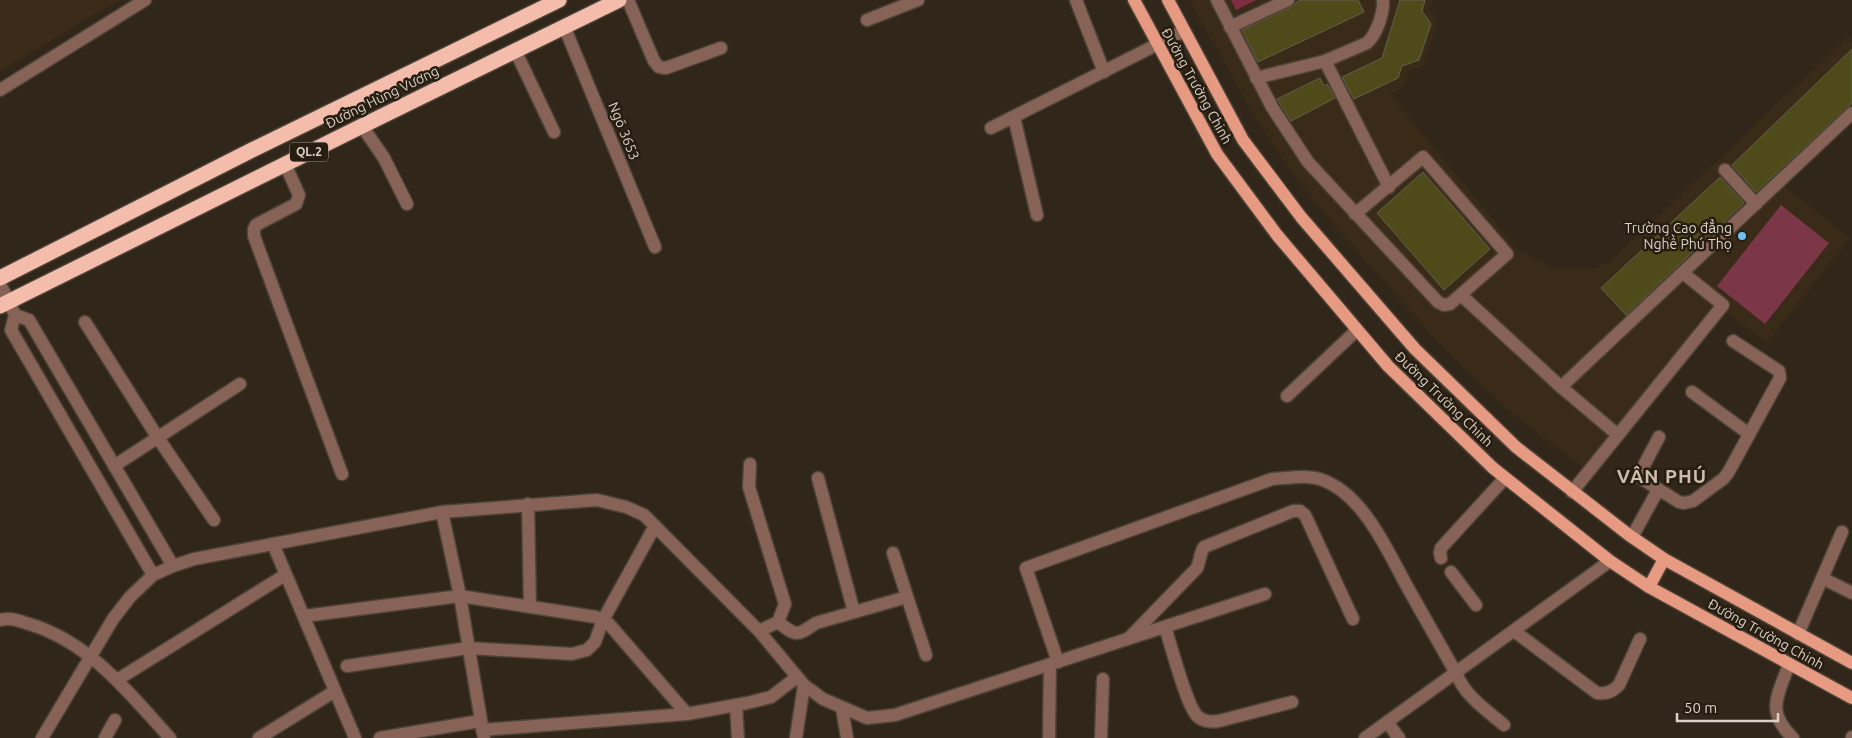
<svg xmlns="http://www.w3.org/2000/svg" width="1852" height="738" font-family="Ubuntu,sans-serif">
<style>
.built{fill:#3a2b18}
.green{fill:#7b3648}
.forest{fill:#802e45}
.building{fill:#4f4a19;stroke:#61604e}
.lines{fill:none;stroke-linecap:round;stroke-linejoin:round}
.minor-casing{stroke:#4c4236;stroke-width:15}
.major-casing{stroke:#4c4236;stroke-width:15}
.highway-casing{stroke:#4c4236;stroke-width:18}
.minor{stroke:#876256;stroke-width:12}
.major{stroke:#e69a82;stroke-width:12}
.highway{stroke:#f4bcaa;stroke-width:15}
.poi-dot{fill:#6ec2f3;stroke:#271d10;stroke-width:2}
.labels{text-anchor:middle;stroke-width:5;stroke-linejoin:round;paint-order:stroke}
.shield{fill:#271d10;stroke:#a49c92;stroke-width:1}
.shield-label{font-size:12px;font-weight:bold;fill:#d9d2c9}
.street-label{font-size:14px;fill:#d9d2c9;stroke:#271d10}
.poi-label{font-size:14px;fill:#d9d2c9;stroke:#271d10;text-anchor:end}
.district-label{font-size:19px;font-weight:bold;letter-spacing:1px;fill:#cbbdad;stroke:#271d10}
</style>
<rect width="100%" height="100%" fill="#31261a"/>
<g class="built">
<polygon points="0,0 123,0 108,6 0,72"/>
<polygon points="1189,0 1433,0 1430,10 1438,20 1423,66 1408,72 1402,88 1390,94 1519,251 1547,265 1563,268 1593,268 1609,263 1848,37 1852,41 1852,121 1784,186 1850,238 1767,343 1726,312 1718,319 1683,365 1594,476 1509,411 1429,332 1341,233 1291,172 1255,118"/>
</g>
<polygon class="green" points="1781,205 1829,243 1765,324 1717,286"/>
<polygon class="forest" points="1231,0 1256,0 1236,10"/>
<g class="building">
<polygon points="1299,0 1358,0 1364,12 1258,62 1242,30 1291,7"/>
<polygon points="1400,0 1425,0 1422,11 1431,24 1419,60 1402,66 1398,78 1354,99 1342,77 1382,58"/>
<polygon points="1852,49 1852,103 1756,192 1732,165"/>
<polygon points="1320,78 1324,86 1327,84 1335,98 1291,121 1277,99"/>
<polygon points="1423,172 1490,249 1444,290 1377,213"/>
<polygon points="1720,177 1744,203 1626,315 1601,288"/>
</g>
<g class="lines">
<defs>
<g id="minor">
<polyline points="628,0 654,61 659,67 666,68 721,48"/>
<polyline points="1076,0 1104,72"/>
<polyline points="1217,0 1272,107 1308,162 1438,302 1444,305 1450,304 1507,254 1423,157 1355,214"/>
<polyline points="867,20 918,0"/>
<polyline points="564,26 655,247"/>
<polyline points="1230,27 1288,0"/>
<polyline points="515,50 554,132"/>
<polyline points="1325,61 1389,187"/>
<path d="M1256,78L1325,61L1367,43C1377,34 1384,12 1383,0"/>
<polyline points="0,90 145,0"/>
<polyline points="1014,117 1037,215"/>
<polyline points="362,126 384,158 407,204"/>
<polyline points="991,128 1184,31"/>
<polyline points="285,164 299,195 296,204 256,225 254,229 254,236 342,474"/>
<polyline points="1725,170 1756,204"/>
<polyline points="0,284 15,315 11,330 153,575"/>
<polyline points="1461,295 1561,387 1618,435"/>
<polyline points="15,315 29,320 173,566"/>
<polyline points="85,322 158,438 214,520"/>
<polyline points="1561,387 1852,113"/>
<polyline points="1692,392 1749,434"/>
<polyline points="1287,396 1357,330"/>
<polyline points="1659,437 1642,469 1642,479 1679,502 1684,503 1693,501 1723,479 1728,473 1780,378 1779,371 1733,341"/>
<polyline points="750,464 749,487 785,604 778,622 759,631"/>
<polyline points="114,466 240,384"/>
<polyline points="818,478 854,612"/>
<polyline points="1572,492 1723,305 1683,273"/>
<polyline points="528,504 530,607"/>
<polyline points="442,512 460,596 484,738"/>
<polyline points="1632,537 1658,490"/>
<polyline points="273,544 355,738"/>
<polyline points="893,553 926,655"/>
<polyline points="1441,558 1440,553 1441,548 1505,478"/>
<polyline points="1451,572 1476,605"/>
<polyline points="1822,578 1852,593"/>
<polyline points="304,616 460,596 596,617 609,624 687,714"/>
<path d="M0,620C11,617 19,621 29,624C90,642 130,694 170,738"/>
<path d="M778,622C797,637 797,636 816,623L907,597"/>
<path d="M1165,627C1171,645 1186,704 1197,716C1204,722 1211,722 1219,721L1292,702"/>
<path d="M1514,631L1597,693C1607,694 1612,692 1619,685L1640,639"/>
<polyline points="1798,634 1842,532"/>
<path d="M1130,637L1197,568C1200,561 1200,553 1204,547L1293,511H1300L1305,515L1353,619"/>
<path d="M1058,662L1026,568L1272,479C1289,478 1310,474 1325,481C1365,497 1389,554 1409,590C1425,618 1440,645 1456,673C1465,696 1485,709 1504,725"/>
<path d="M1789,664C1778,696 1765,711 1793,738"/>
<polyline points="347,666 468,648 572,654 587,650 595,642 603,620 655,526"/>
<polyline points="117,680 285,575"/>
<polyline points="736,705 738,738"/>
<polyline points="842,708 847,738"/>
<polyline points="1387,722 1399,738"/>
<polyline points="482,730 687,714 747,703 771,697 797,677"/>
<polyline points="42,738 113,619 130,597 153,575 173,566 194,559 442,512 597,500 626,507 644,515 759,631 804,685 823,699 867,718 895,715 1265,594"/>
<polyline points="105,738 115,720"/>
<polyline points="259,738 335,691"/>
<polyline points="380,738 480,721"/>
<polyline points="796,738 804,685"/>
<polyline points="1049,738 1050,664"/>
<polyline points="1101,738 1103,679"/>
<polyline points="1365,738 1610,561"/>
<polyline points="1852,738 1852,737"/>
</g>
<g id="major">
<polyline points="1134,0 1217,154 1277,235 1388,366 1493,468 1610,561 1649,587 1852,698"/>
<polyline points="1168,0 1243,140 1301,217 1415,349 1516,447 1629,535 1664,559 1852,663"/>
<polyline points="1649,587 1664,559"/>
</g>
<g id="highway">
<polyline points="0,278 252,150 559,0"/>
<polyline points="0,306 362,126 619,0"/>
</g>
</defs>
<use href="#minor" class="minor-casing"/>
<use href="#major" class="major-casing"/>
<use href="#highway" class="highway-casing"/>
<use href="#minor" class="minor"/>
<use href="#major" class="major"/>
<use href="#highway" class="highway"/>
</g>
<circle class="poi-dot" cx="1742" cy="236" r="5"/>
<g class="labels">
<rect class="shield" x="290" y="142.5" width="38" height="19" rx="4"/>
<g class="shield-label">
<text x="309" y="156">QL.2</text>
</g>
<g class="street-label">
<text transform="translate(1197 86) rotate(61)" y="5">Đường Trường Chinh</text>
<text transform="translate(382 97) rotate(-26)" y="5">Đường Hùng Vương</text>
<text transform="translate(624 131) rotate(68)" y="5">Ngõ 3653</text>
<text transform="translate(1444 399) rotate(44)" y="5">Đường Trường Chinh</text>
<text transform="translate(1766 634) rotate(29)" y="5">Đường Trường Chinh</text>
</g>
<g class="poi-label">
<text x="1732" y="233">Trường Cao đẳng<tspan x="1732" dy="16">Nghề Phú Thọ</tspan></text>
</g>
<g class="district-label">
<text x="1662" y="483">VÂN PHÚ</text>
</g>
</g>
<path d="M1677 713v8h101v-8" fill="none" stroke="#d9d2c9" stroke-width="2.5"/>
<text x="1684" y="713" font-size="15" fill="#d9d2c9" stroke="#271d10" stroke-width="4" paint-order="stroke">50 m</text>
</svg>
